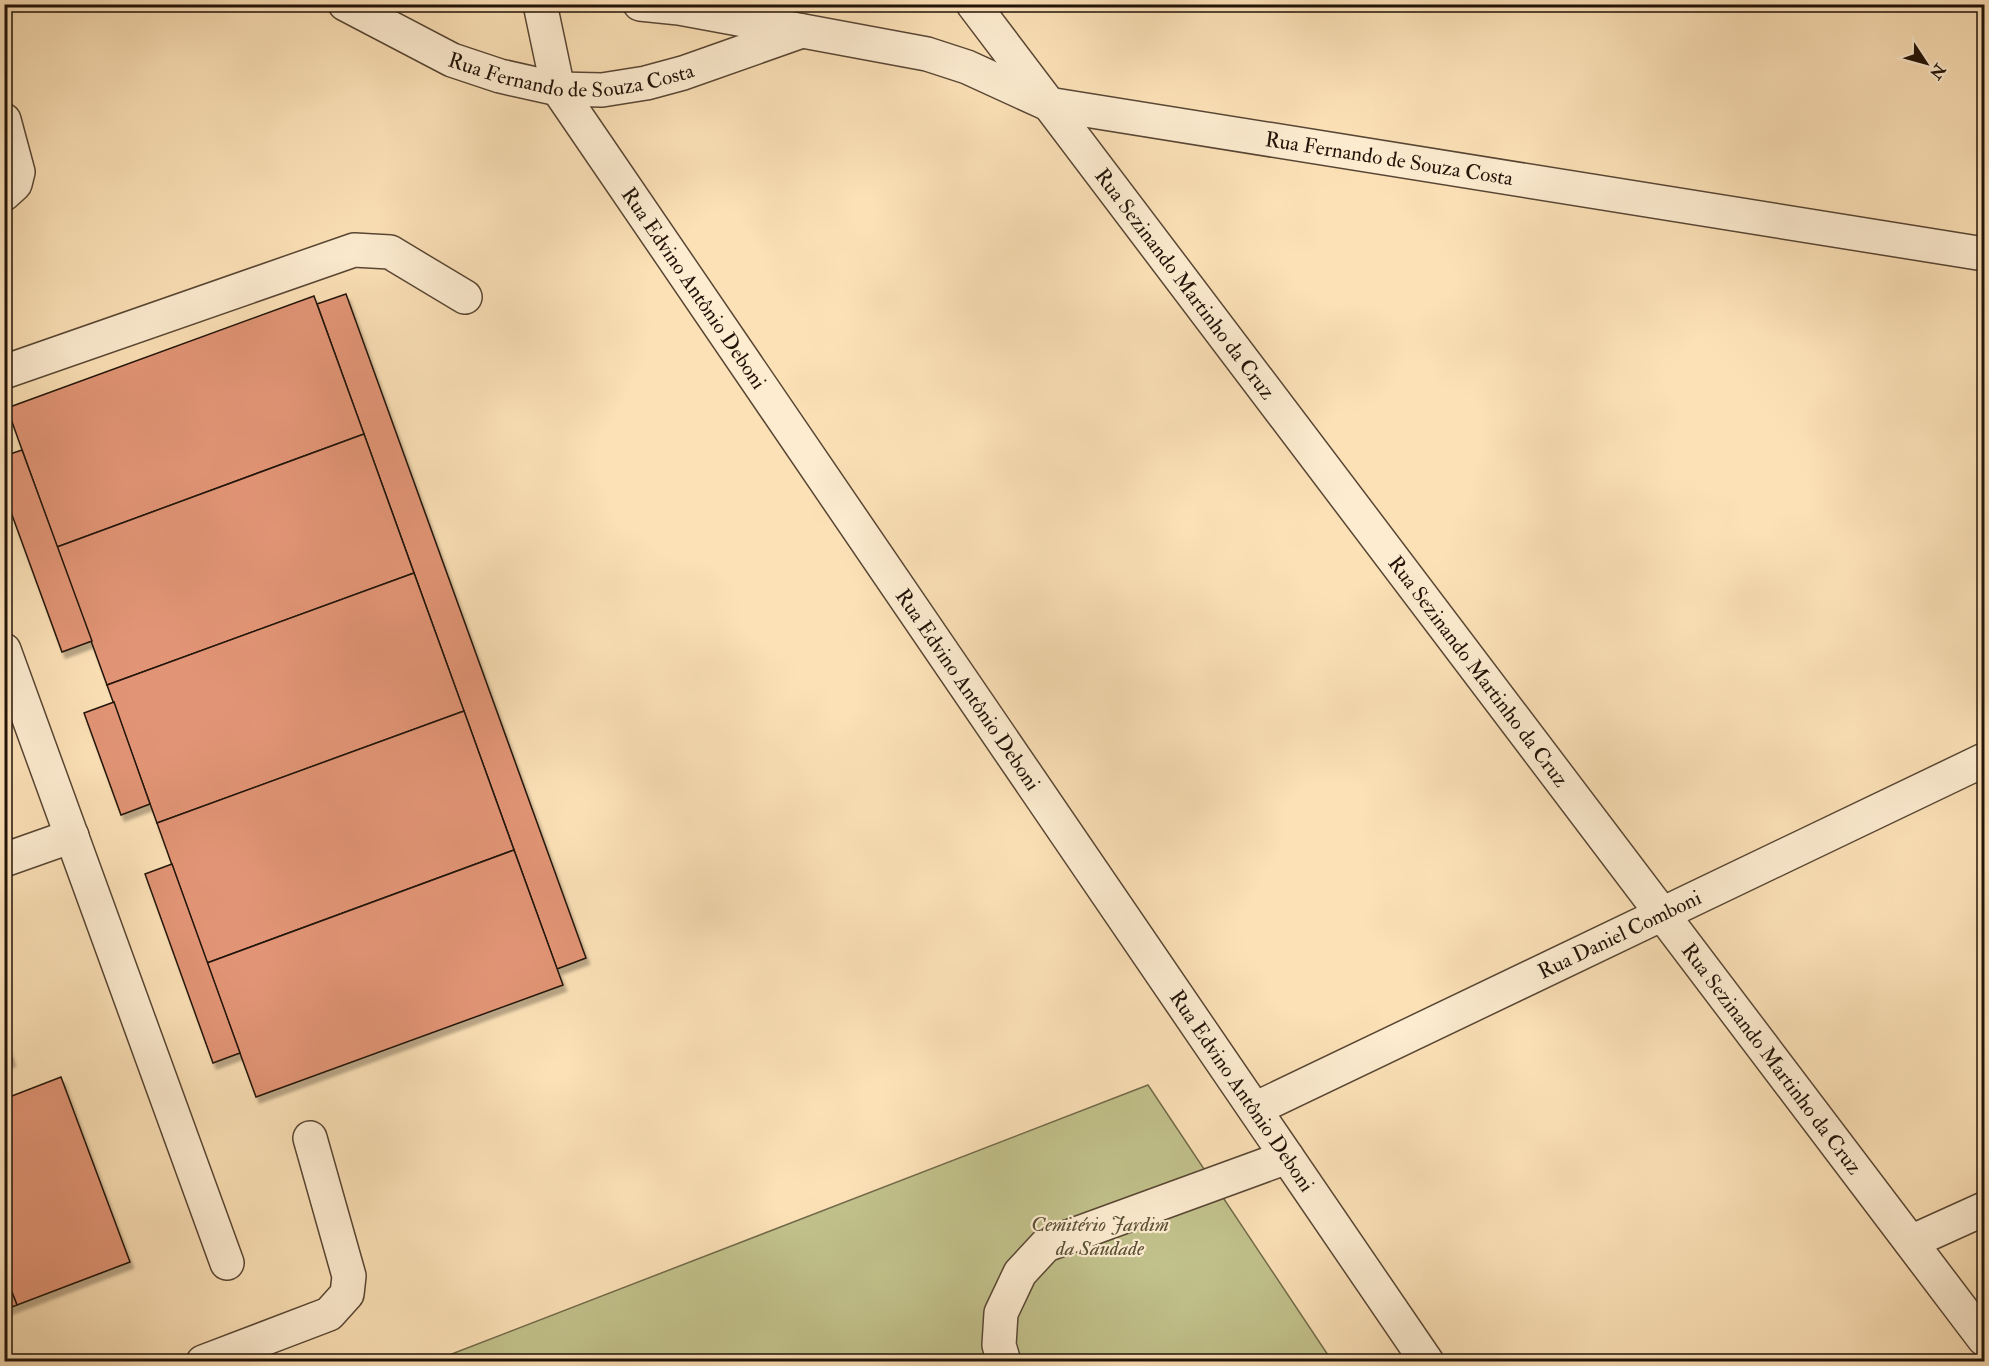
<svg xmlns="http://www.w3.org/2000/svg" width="1989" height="1366" font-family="'IM FELL Double Pica',serif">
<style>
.green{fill:#c2c28c;stroke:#726a4a;stroke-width:1.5}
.building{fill:#e29576;stroke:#211308;stroke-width:1.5;filter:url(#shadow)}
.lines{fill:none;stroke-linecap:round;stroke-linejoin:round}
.minor-casing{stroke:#584634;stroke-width:36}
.minor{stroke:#fdecd0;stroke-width:33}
.labels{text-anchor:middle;stroke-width:4.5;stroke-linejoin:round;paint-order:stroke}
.street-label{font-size:21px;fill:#211308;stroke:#fdecd0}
.park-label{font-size:21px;font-style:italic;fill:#595036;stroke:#fdecd0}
</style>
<defs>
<filter id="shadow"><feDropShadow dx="3.5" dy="6" stdDeviation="1.5" flood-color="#0004"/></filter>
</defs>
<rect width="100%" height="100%" fill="#fce1b7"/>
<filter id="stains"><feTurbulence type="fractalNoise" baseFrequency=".00333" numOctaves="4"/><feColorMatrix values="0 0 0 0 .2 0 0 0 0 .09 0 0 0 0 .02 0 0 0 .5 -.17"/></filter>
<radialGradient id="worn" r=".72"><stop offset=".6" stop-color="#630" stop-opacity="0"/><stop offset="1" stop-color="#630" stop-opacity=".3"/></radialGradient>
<polygon class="green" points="1148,1085 1332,1361 431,1362"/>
<g class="building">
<polygon points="346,294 586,958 557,969 317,304"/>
<polygon points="314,296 364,434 57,547 7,408"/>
<polygon points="364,434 414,573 107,685 57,547"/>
<polygon points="22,450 92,641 62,652 4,493 4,456"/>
<polygon points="414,573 464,711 157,823 107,685"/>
<polygon points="114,702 150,804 121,815 84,713"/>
<polygon points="464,711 514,850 207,963 157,823"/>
<polygon points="514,850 563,985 256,1097 207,963"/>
<polygon points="172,864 240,1053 213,1063 145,874"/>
<polygon points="4,1039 12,1060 4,1063"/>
<polygon points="61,1077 130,1262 17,1305 4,1272 4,1099"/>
<polygon points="4,1272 17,1305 4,1310"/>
</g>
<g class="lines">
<defs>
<g id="minor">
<path id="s1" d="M345,4L452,60L500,76L558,89L602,90L646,83L683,73L802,31"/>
<path id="s2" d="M540,4L558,89L1427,1362"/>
<path id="s3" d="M640,4L679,8L927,54L967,67L1048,104L1984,254"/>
<path id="s4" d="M973,4L1984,1339"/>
<polyline points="4,120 18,172 15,184 4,194"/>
<polyline points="4,372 354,250 390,252 465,297"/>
<polyline points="4,650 227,1263"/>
<polyline points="4,860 72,836"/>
<path id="s5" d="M1255,1109L1984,760"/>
<polyline points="1911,1242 1984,1209"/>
<polyline points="203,1362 329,1314 347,1294 349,1276 310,1138"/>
<polyline points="1004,1362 999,1345 1001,1313 1020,1273 1046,1245 1287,1157"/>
</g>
</defs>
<use href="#minor" class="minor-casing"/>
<use href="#minor" class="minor"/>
</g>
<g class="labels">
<g class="street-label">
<text dy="7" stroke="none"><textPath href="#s1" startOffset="243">Rua Fernando de Souza Costa</textPath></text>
<text dy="7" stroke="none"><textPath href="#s3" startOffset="768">Rua Fernando de Souza Costa</textPath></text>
<text dy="7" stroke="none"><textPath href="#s4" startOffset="351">Rua Sezinando Martinho da Cruz</textPath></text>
<text dy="7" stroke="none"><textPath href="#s2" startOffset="328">Rua Edvino Antônio Deboni</textPath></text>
<text dy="7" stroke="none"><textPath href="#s4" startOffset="837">Rua Sezinando Martinho da Cruz</textPath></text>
<text dy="7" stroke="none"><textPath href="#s2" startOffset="814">Rua Edvino Antônio Deboni</textPath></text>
<text dy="7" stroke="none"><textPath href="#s5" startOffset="404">Rua Daniel Comboni</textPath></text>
<text dy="7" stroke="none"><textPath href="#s4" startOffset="1323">Rua Sezinando Martinho da Cruz</textPath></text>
<text dy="7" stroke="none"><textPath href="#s2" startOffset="1300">Rua Edvino Antônio Deboni</textPath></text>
</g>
<g class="park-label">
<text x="1100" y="1231">Cemitério Jardim<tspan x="1100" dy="24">da Saudade</tspan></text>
</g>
</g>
<rect width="1989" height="1366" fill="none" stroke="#fce1b7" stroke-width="24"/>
<rect x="6" y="6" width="1977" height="1354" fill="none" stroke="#211308" stroke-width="3"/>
<rect x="12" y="12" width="1965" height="1342" fill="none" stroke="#211308" stroke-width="1.5"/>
<g transform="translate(1926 63) rotate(126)" stroke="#fdecd0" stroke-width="4.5" paint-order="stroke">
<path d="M0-4.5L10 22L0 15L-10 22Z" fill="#211308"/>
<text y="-9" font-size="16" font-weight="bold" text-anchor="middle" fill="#211308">N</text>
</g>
<rect width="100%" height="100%" filter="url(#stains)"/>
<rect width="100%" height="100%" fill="url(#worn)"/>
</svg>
